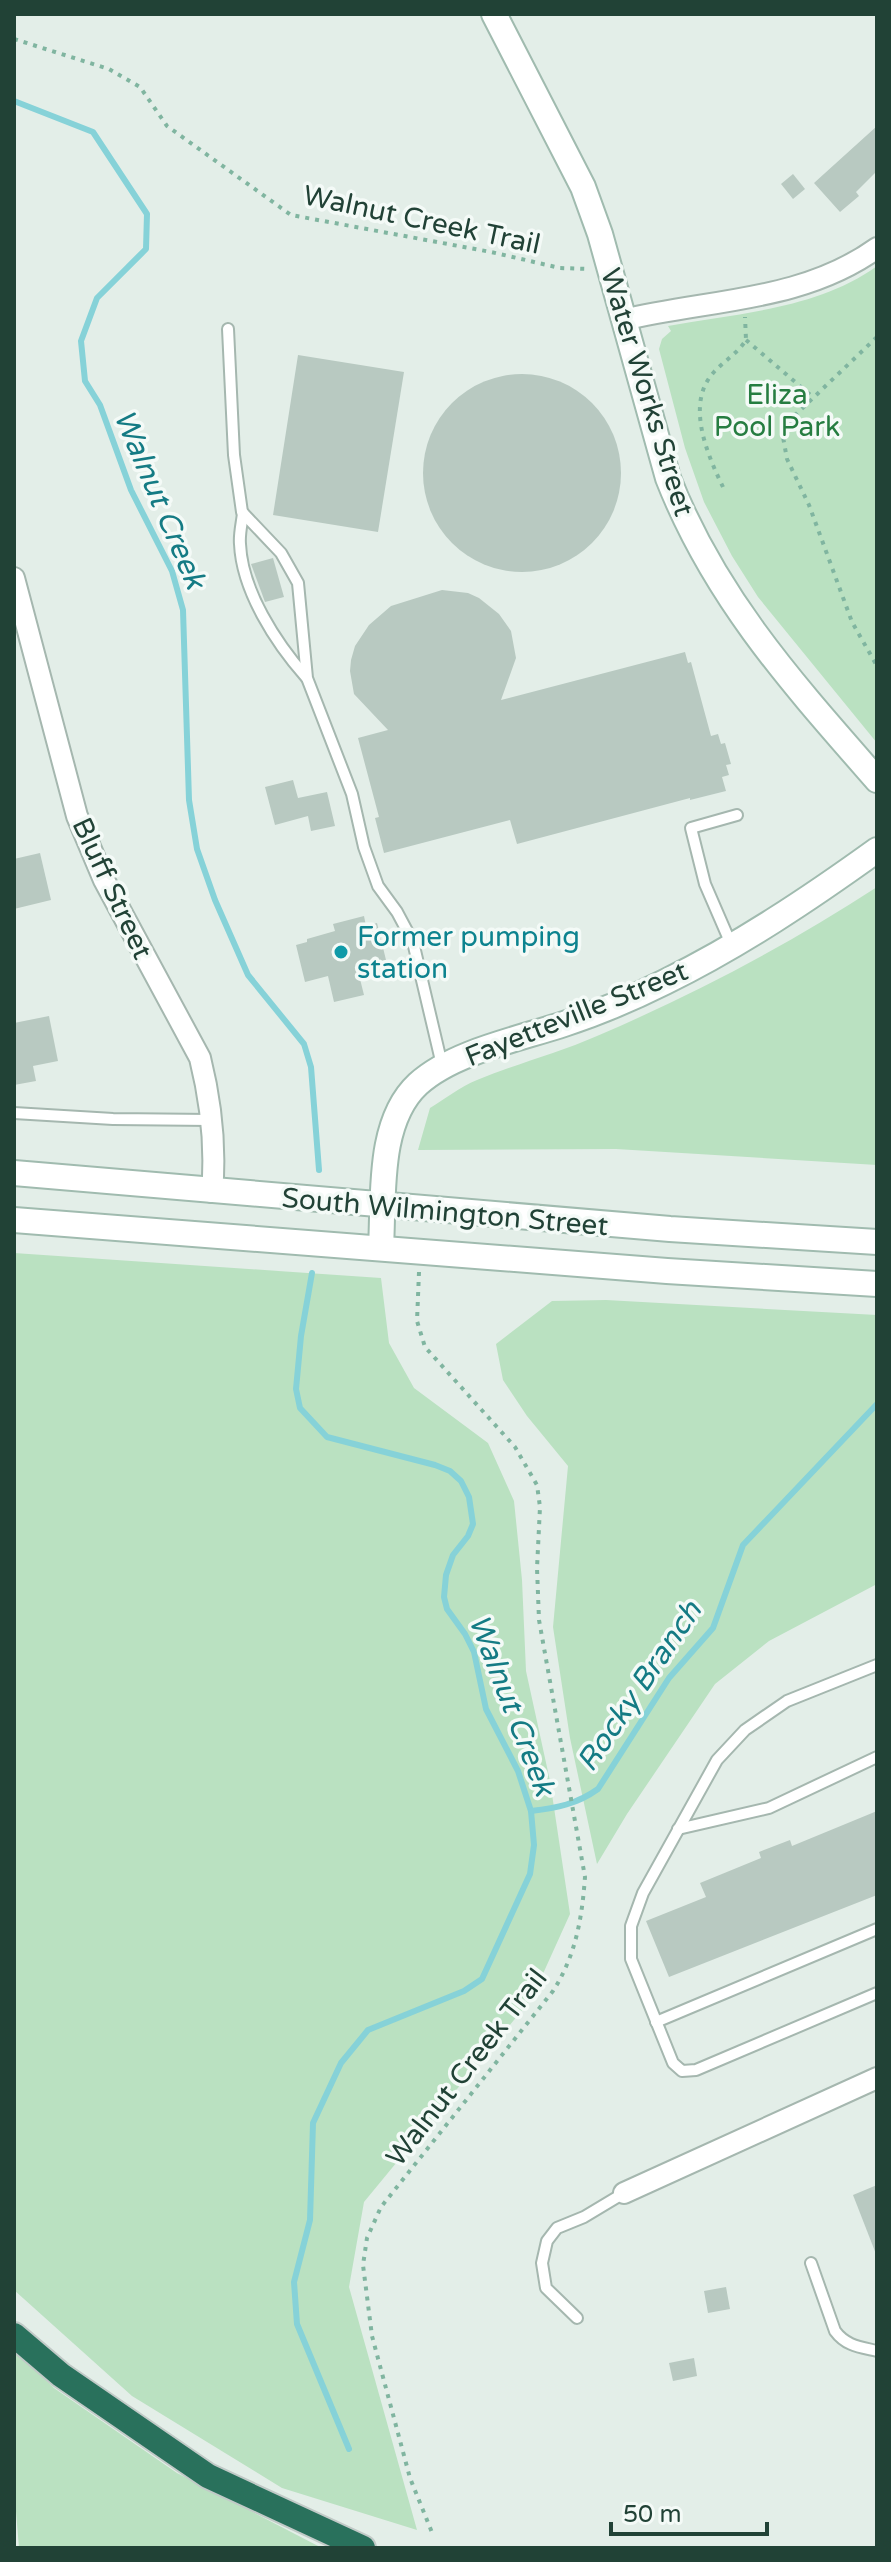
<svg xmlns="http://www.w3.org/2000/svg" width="891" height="2562" font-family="'Varela Round',sans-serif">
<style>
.green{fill:#bae1c1}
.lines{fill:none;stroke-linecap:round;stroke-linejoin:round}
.stream{stroke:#86d2d8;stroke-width:6}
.building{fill:#b8c9c1}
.lane-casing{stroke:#a5b7af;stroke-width:14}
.street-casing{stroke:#a5b7af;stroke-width:24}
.secondary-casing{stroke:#a0bbaf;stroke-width:28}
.highway-casing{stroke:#c1cac7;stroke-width:28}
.path{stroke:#80b5a0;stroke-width:4;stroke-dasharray:4 6;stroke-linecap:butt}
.lane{stroke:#fff;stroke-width:10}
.street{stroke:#fff;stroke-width:20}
.secondary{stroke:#fff;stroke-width:24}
.highway{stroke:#29715c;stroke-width:24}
.culture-dot{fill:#0f9aa8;stroke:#f4faf7;stroke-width:3}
.labels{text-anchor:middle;stroke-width:7;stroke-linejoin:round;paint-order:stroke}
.street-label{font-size:28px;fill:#214236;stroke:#f4faf7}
.park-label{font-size:28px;fill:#267d41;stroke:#f4faf7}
.culture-label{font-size:28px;fill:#0d838f;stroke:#f4faf7;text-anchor:start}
.water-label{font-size:30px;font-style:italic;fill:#147b84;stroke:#f4faf7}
</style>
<rect width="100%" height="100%" fill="#e3eee8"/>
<g class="green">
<path d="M877,266V743L758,597L732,556L704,502L685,448L659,349L662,339L671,331L668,326C738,313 818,309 877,266Z"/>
<path d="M877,887V1165L616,1149L418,1150L430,1108C445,1099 460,1087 477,1080C516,1064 558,1053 597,1036C695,994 788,945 877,887Z"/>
<polygon points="14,1253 381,1278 389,1343 414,1388 488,1443 514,1501 522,1580 526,1671 550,1781 570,1914 532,1998 364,2202 349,2287 417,2530 282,2488 132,2396 14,2290"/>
<polygon points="606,1300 877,1315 877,1584 769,1641 715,1684 627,1814 597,1864 570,1738 553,1627 568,1466 527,1416 503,1380 496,1344 552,1301"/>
<polygon points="14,2350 54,2388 177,2473 322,2548 19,2548 14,2487"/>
</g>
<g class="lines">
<g class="stream">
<polyline points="14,101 93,132 147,214 146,249 97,298 81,341 85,381 100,405 131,490 172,571 183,610 189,800 197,849 215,900 248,975 304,1044 311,1067 319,1170"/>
<polyline points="312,1273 301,1336 296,1389 300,1408 327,1437 435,1465 450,1471 461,1481 469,1497 473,1524 468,1536 453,1555 446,1575 444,1597 447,1609 465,1634 474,1652 486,1709 518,1771 531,1811 534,1845 530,1874 482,1979 464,1991 368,2030 341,2063 313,2123 310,2220 294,2282 297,2324 349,2449"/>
<path d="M531,1811C557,1808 577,1804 598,1789L669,1678L713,1628L743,1545L877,1404"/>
</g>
</g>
<g class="building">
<polygon points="877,126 877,171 856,192 859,196 840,212 814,183"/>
<polygon points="793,174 805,189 793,199 781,184"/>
<polygon points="298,355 404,372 378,532 273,515"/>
<circle cx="522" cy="473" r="99"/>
<polygon points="273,558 284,597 265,602 251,564"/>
<polygon points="442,590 468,593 479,598 499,614 511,631 516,658 501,700 685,652 688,663 691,662 711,736 718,734 721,744 725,743 731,764 726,765 729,775 722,777 726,791 690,800 690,798 517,844 510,820 384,853 375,818 379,817 358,738 388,730 354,694 350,671 351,660 355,646 369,625 391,606"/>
<polygon points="293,780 298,798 327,792 335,826 311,831 308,816 275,825 265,787"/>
<polygon points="40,853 51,900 14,909 14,859"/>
<polygon points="364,916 366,926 377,923 386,960 357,967 364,995 334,1002 328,976 305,982 296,945 307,942 307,939 335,931 333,924"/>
<polygon points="49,1016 58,1061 33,1066 36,1081 14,1085 14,1023"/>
<polygon points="877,1811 877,1895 669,1977 646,1921 706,1897 700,1883 761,1858 759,1852 790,1840 792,1846"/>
<polygon points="877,2185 877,2254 876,2254 853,2195"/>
<polygon points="726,2287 730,2309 708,2313 704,2291"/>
<polygon points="694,2358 697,2376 673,2381 669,2363"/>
</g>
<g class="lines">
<defs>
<g id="lane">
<polyline points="228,329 234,455 242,512 281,553 298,583 307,678 352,794 364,847 378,886 397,912 413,942 442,1065"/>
<path d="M243,513C242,523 239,534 240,544C242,591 276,643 306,677"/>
<polyline points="731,944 705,884 691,828 737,815"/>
<polyline points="14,1113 113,1119 211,1120"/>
<polyline points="877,1665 787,1701 745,1730 717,1760 643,1893 631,1926 631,1959 673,2063 682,2071 696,2070 877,1993"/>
<polyline points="678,1829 769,1808 877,1757"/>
<polyline points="656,2022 877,1929"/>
<path d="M811,2263L835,2331C846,2346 860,2347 877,2351"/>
<polyline points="577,2318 546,2288 542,2263 547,2241 557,2228 584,2217 624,2193"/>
</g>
<g id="street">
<path d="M623,320C710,299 802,302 877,248"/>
<path d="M14,578L77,816L104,880L200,1058C211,1102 216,1147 212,1192"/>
<polyline points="624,2193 877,2078"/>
</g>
<g id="secondary">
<path d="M494,14L583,187L600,234L668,478C715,598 793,684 877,780"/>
<polyline points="14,1173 670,1229 877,1242"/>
<polyline points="14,1220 667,1271 877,1284"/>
<path d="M381,1247C384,1197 377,1122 418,1084C453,1052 519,1039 564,1024C598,1013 633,998 665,982C740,945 809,899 877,850"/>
</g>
<polyline id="highway" points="14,2335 61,2375 208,2476 363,2548"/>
</defs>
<use href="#lane" class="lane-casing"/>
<use href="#street" class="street-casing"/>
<use href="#secondary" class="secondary-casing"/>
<use href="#highway" class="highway-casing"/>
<g class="path">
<polyline points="14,39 109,69 140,87 167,126 291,215 491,252 560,268 588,269"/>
<polyline points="877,337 791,419 783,437 787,459 809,505 852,622 877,666"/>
<polyline points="746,340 814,398"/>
<path d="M723,487C707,454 685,403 714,372C724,361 738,353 746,340L745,317"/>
<path d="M419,1272L417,1321L425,1347L515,1447L537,1485L540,1507L537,1568L539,1620L585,1877C582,1918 576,1955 553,1991L381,2207L367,2238L363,2265L372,2336L410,2478L433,2535"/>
</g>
<use href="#lane" class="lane"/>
<use href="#street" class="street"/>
<use href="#secondary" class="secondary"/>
<use href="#highway" class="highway"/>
</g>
<circle class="culture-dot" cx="341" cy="952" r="8"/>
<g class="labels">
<g class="street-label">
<text transform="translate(422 219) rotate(12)" y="10">Walnut Creek Trail</text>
<text transform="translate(648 392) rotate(73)" y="10">Water Works Street</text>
<text transform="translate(113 888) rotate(65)" y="10">Bluff Street</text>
<text transform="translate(576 1013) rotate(-22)" y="10">Fayetteville Street</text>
<text transform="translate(445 1211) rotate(5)" y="10">South Wilmington Street</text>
<text transform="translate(466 2067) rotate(-52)" y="10">Walnut Creek Trail</text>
</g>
<g class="park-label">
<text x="777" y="404">Eliza<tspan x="777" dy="32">Pool Park</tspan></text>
</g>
<g class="culture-label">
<text x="357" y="946">Former pumping<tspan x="357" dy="32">station</tspan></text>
</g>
<g class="water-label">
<text transform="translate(160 499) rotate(67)" y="10">Walnut Creek</text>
<text transform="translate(639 1686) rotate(-56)" y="10">Rocky Branch</text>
<text transform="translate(512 1705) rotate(69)" y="10">Walnut Creek</text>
</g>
</g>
<rect width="891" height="2562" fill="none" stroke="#214236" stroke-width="32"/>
<path d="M611 2522v12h156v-12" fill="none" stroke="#214236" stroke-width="4"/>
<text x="623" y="2522" font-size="24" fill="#214236" stroke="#f4faf7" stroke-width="6" paint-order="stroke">50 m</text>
</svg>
